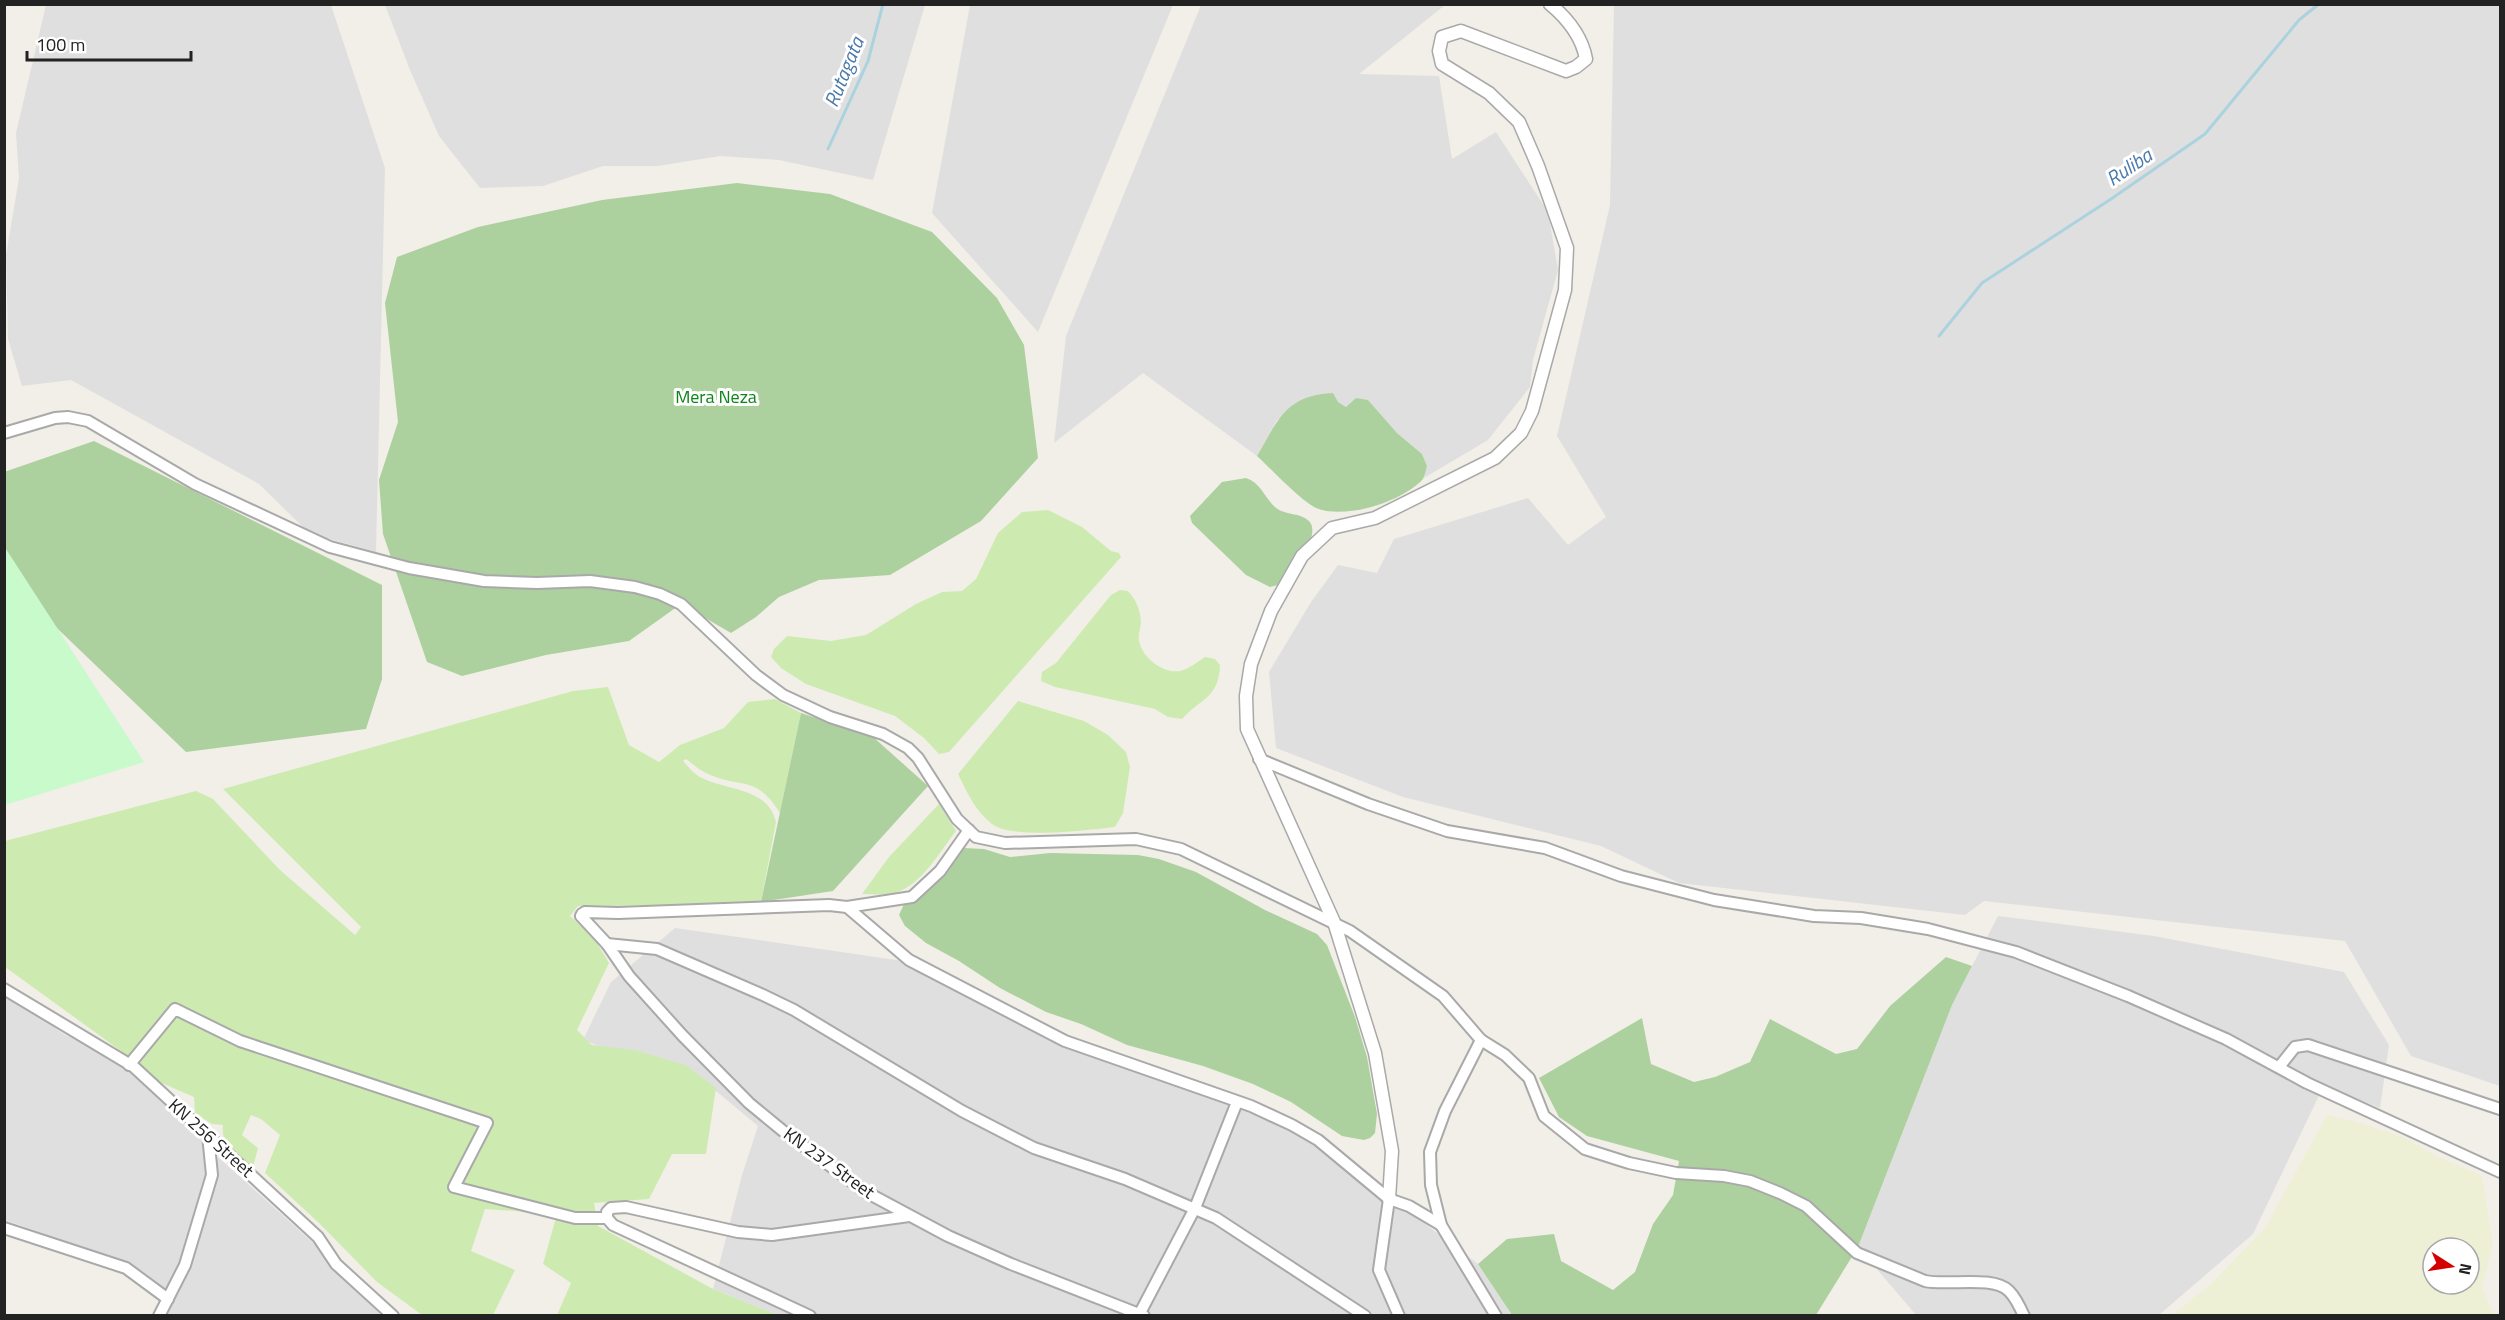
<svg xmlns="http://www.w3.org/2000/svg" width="2505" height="1320" font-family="'Titillium Web',sans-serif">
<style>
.residential{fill:#e0dfdf}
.farmland{fill:#eef0d5;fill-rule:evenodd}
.grass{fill:#cdebb0}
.forest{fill:#add19e}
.park{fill:#c8facc}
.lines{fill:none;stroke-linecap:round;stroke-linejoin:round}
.stream{stroke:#aad3df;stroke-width:3}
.minor-casing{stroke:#a9a9a9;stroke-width:14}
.tertiary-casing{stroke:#a9a9a9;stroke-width:15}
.minor{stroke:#fff;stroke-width:10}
.tertiary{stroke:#fff;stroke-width:12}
.labels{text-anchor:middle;stroke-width:6;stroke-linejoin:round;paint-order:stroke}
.park-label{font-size:18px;fill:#0c8416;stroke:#fff}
.street-label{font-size:18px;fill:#222;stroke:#fff}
.water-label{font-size:20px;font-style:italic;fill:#4a7aab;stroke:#fff}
</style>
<rect width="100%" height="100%" fill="#f2efe9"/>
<g class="residential">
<polygon points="46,5 331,5 385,168 376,552 309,533 259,484 71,380 22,386 8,339 6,255 19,178 16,133"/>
<polygon points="385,5 925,5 873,180 779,160 720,156 658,166 603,166 543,186 480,188 439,136 410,70"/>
<polygon points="970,5 1173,5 1038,332 932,213"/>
<polygon points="1201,5 1445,5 1359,74 1439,76 1452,159 1496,132 1548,212 1558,270 1533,360 1530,387 1488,440 1424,478 1427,466 1422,454 1397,433 1368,400 1346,407 1338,402 1277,420 1257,456 1143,373 1054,443 1066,336"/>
<polygon points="1614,5 2500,5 2500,1086 2411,1056 2345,941 1984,901 1965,915 1679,883 1601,846 1403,797 1276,748 1269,672 1311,602 1338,565 1377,573 1394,539 1528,498 1568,545 1606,517 1557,436 1610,205"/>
<polygon points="1998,916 2154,936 2344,972 2389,1045 2380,1108 2324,1085 2253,1234 2159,1315 1916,1315 1858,1247 1952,1005"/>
<polygon points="675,928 917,963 1096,1048 1300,1129 1478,1264 1512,1315 778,1315 713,1289 742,1175 758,1126 698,1076 612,1051 583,1040 611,982"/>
<polygon points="4,992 65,1035 114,1055 208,1135 212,1174 218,1157 393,1315 166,1315 184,1261 168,1299 137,1276 71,1243 5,1220"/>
</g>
<path class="farmland" d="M2327,1115L2360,1123L2403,1137L2439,1157L2482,1176L2493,1245L2482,1287L2494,1315H2172L2210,1285L2265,1228ZM2433,1248H2469V1284H2433Z"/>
<g class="grass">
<polygon points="1048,510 1082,527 1111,551 1119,553 1121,557 949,752 939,754 924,738 895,716 806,684 781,668 771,657 774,649 787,636 831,641 866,635 916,604 942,592 962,591 976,579 998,533 1022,512"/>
<path d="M1120,590L1128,591C1136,600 1140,609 1141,621C1141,627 1138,634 1139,640C1141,657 1163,674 1180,671C1189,669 1197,662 1205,657L1215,659L1220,665C1219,698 1201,698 1182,719L1168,717L1155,709L1055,687L1041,681L1042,672L1056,663L1111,595Z"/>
<path d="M608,687L629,745L659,762L680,745L724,728L748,702L775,699L801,713L780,813C755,773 741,790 706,773C699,770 693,764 686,759L683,761C688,766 693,773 700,777C726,791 768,787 776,822L761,902L734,905L578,906L570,916L594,938L609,963L577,1030L592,1045L635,1050L686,1065L716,1088L706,1154H672L649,1199L594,1203L598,1226L713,1289L778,1315H557L571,1283L543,1264L557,1214L485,1209L471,1251L515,1270L493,1315H422L377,1282L319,1223L265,1173L280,1135L261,1119L251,1115L242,1135L258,1148L253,1167C238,1154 220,1146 223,1125L212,1124L195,1113L194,1097L157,1081L121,1051L5,967V841L196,791L213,799L280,870L355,935L361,927L223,789L573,691Z"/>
<path d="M1018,701L1084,721L1108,735L1126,752L1130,767L1123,813L1115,827C1088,830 1013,840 992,824C975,811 967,792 958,774Z"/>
<path d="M939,804L956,831C941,850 924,881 900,891C888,896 875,894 862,894L889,857Z"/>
</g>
<g class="forest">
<polygon points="737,183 830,194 932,232 997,298 1024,345 1038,458 981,521 890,575 819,580 779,597 756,617 731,633 681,604 629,641 546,655 462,676 427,662 383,534 379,480 398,422 385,303 397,257 478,227 602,200"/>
<path d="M1333,393L1338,402L1346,407L1356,398L1368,400L1397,433L1422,454L1427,466C1426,470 1425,475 1423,479C1402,502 1345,520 1316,508C1301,501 1271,469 1257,456C1278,420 1286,395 1333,393Z"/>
<polygon points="94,441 382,585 382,679 366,729 186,752 10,583 5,555 4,472"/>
<path d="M1246,478C1261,483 1264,497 1275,507C1285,516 1300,512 1309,521C1322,534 1294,573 1283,582C1280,585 1274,586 1270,587L1246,575L1192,523L1190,516L1222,482Z"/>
<polygon points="801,713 872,736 928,786 833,891 761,902"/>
<path d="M964,848L984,849L1010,857L1050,853L1138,855L1159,859L1196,872L1265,910L1317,934L1327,945L1355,1017L1367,1057L1377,1114L1375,1133L1370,1138L1364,1140L1342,1136L1291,1102L1253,1084L1203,1066L1127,1045L1081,1024L1046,1012L1000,988L959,961L926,943L905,926L899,915L904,904C929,897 948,868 964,848Z"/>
<polygon points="1946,957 1972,966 1952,1005 1858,1247 1816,1315 1512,1315 1478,1264 1507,1239 1554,1234 1561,1261 1613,1290 1635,1272 1653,1224 1673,1195 1679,1161 1587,1136 1559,1117 1539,1078 1642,1018 1651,1064 1694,1082 1715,1077 1750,1062 1770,1019 1836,1054 1857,1049 1890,1006"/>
</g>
<polygon class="park" points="4,546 144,762 5,805 4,805"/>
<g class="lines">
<g class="stream">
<polyline points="828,149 868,61 883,4"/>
<polyline points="1939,336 1982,283 2111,199 2205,134 2299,20 2319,4"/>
</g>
<defs>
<g id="minor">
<polyline points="4,433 55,418 68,417 88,421 195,484 330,547 409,568 484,581 537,583 590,581 635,587 660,594 681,604 756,675 783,695 830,717 883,734 908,748 918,758 957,819 976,837 1005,843 1136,839 1181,849 1350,931 1443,996 1481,1040 1445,1111 1430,1152 1431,1185 1441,1225 1496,1316"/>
<polyline points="1259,759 1368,804 1447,831 1545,848 1621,876 1714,900 1814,916 1861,918 1928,929 2016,952 2128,996 2226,1039 2307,1083 2500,1172"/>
<polyline points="847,907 912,897 940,871 969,830"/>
<polyline points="607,944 657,949 763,995 794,1010 962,1111 1034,1148 1125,1179 1216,1218 1365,1316"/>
<polyline points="4,989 134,1067 318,1237 336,1264 393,1316"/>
<path d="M1481,1040L1505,1055L1529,1078L1544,1116L1585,1149L1629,1163L1676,1173L1724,1176L1750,1181L1780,1193L1806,1206L1857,1253L1925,1281C1947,1286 1993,1275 2009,1291C2016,1298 2020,1307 2024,1316"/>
<polyline points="129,1065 175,1009 240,1041 487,1123 454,1187 575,1218 607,1218"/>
<polyline points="2279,1067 2295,1047 2308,1045 2500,1109"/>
<polyline points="1389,1199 1379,1270 1399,1316"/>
<polyline points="4,1228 126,1268 168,1299"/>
<polyline points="1140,1313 1195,1208 1237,1102"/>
<polyline points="159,1316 185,1265 212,1175 208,1135"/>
<polyline points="810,1316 613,1225 607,1218 607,1212 611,1208 626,1207 738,1232 772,1235 909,1216"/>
<polyline points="1144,1316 1011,1264 948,1236 864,1191 783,1131 749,1103 682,1035 629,976 607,944 581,916 582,914 585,912 618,913 829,905 847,907 909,960 1065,1041 1251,1106 1292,1125 1318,1140 1389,1199 1409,1206 1441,1225"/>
</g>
<path id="tertiary" d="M1389,1199L1392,1151L1375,1053L1360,1005L1334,922L1247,729L1246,696L1251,664L1271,611L1302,556L1332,528L1375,518L1495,458L1521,433L1532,411L1565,290L1567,248L1538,166L1519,122L1489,93L1442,64L1439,51L1442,37L1461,31L1566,71L1576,67L1586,59C1582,37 1568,19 1550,4"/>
</defs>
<use href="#minor" class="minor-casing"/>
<use href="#tertiary" class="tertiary-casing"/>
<use href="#minor" class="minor"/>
<use href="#tertiary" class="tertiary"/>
</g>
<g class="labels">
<g class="park-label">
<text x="716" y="403">Mera Neza</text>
</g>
<g class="street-label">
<text transform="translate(211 1138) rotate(42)" y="6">KN 256 Street</text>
<text transform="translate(829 1163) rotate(36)" y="6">KN 237 Street</text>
</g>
<g class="water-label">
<text transform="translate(844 72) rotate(-68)" y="7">Rutagata</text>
<text transform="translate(2129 167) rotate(-34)" y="7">Ruliba</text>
</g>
</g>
<rect width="2505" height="1320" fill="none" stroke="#222222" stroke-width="12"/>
<g transform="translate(2451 1266) rotate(102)"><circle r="28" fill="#ffffff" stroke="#a7a7a7" stroke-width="1.5"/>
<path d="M0-4.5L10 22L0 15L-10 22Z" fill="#d40000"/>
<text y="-9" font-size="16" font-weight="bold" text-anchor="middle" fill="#222222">N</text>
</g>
<path d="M27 51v9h164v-9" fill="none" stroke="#222222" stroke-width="3"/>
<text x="36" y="51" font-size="18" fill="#222222" stroke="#ffffff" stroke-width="4.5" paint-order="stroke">100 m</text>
</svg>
